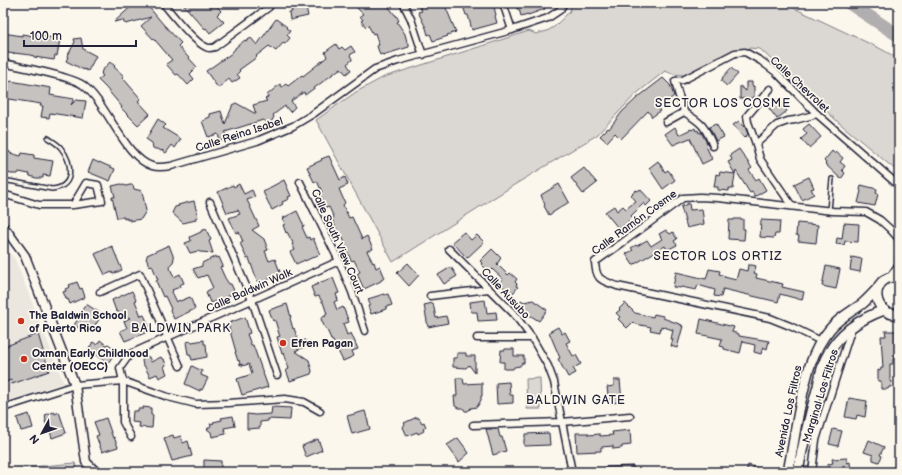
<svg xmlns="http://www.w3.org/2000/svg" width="902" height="475" font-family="'Balsamiq Sans',sans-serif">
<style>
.built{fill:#ebe7df}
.green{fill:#dbd8d3;stroke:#7e7d87}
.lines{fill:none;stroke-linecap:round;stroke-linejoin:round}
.river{stroke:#b1aeb0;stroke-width:13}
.building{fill:#c6c2c0;stroke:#22223b}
.service-casing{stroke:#22223b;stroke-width:6}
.minor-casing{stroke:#22223b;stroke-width:9}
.tertiary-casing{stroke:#22223b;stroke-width:11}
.secondary-casing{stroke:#22223b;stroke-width:12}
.service{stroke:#fbf7ec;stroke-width:3}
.minor{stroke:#fbf7ec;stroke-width:6}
.tertiary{stroke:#fbf7ec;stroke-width:8}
.secondary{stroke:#fbf7ec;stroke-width:9}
.poi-dot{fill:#c8321e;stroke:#fbf7ec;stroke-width:1.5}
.labels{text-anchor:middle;stroke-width:3.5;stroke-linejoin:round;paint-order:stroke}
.street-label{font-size:11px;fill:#22223b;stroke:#fbf7ec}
.poi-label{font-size:11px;font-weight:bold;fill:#22223b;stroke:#fbf7ec;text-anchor:start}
.neighbourhood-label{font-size:12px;letter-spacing:1px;fill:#22223b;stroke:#fbf7ec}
</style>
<rect width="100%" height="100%" fill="#fbf7ec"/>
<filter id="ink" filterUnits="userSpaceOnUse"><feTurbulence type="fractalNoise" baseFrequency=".025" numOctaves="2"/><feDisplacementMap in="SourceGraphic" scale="8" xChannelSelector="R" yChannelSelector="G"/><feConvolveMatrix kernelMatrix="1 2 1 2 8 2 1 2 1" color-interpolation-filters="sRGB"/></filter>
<g filter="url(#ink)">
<polygon class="built" points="3,246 15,259 64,383 3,403"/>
<g class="green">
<polygon points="572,3 785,3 796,9 881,49 899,59 899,175 897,171 838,122 760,49 750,48 740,50 697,71 683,75 673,74 665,71 636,94 597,135 514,185 393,262 316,120 356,92 384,77 529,31 536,34 547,31 554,27 570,11"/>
<polygon points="540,378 541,409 527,409 526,379"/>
<polygon points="75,463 78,470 80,472 9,472 10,469"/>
</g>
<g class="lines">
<polyline class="river" points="849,3 899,36"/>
</g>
<g class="building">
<polygon points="135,3 145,3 148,6 163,24 181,43 178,46 197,67 190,74 194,79 188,85 178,74 176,75 166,64 172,60 155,40 155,41 141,26 151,17 126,24 125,23 124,23 123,20 114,22"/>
<polygon points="182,3 207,3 211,8 215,4 221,11 217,15 224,22 210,33 206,28 205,29 197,20"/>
<polygon points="290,3 301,3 302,8 306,7 308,16 290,20 289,12 292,12"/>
<polygon points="360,3 386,3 395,15 396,15 399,21 397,22 405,34 407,42 409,43 409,47 383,55 382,54 380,55 377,46 379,45 375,33 373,34 368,25 366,27 361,21 363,20 360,16 363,14 356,7"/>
<polygon points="417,3 444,3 456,32 447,35 448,36 433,41 430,34 428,35 426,28 418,12 422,11"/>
<polygon points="462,3 493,3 496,15 495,16 497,23 472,30 468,15 466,15"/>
<polygon points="515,3 543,3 545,9 528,15 528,14 521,16 519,9 517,9"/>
<polygon points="276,19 287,27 286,28 290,31 287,35 290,38 285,44 283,43 276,51 269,46 256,56 257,57 239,70 240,71 237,74 240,78 232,83 229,79 218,88 206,71 232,53 232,52 235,49 235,48 245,40 246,41 251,38 257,45"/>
<polygon points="3,33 22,36 22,34 29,35 41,38 41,36 60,39 57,56 55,55 54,60 34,57 34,56 30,55 14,53 14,54 3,52"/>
<polygon points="81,38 83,49 96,56 88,71 84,69 84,70 66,61 68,57 67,57 75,42 74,39"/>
<polygon points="336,44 339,49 342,47 345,50 351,46 355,52 350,55 352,59 352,60 347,64 351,70 346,74 341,68 305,95 304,92 291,101 295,107 290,112 285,106 273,115 274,117 270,124 263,120 225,132 227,139 220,141 218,134 208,137 202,121 205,120 205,119 210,117 210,114 221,111 225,124 232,107 232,105 236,103 256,114 253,105 267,101 265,99 268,97 267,95 280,84 282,87 286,84 288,86 302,75 303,76 327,57 325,52"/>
<polygon points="110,62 115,66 114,67 124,76 122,77 141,99 138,101 150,114 138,125 121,108 122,107 106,88 98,80 103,76 101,74 102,73 101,72"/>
<polygon points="731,68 738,74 727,86 721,81 723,78 722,78"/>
<polygon points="663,78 670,85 674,96 658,108 660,111 652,117 648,111 621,139 615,133 607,142 600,136 608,128 609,129 622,112 637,98"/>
<polygon points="4,81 10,82 11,81 51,88 50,95 74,99 71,105 76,100 86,101 83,118 50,113 49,118 41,117 43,106 40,106 41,104 3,98 3,82"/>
<polygon points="746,82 752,82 752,86 754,86 754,98 755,98 740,99 740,86 746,91"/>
<polygon points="778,99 787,111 777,119 768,107"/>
<polygon points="158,119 166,125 163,128 181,139 175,148 172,145 166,153 162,150 161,151 158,149 155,149 153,148 152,143 146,139"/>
<polygon points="739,121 745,127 748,134 744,138 733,125"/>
<polygon points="716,124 724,137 716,141 709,127"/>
<polygon points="809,124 821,137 809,148 801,139 807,134 803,129"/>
<polygon points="675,127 679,135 691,129 692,130 695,128 696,131 698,130 699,133 701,132 708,145 706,146 712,159 702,164 690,138 673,145 665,134"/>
<polygon points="739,149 752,168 749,170 756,180 759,178 766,190 756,196 755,197 752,192 750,193 736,171 735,174 728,162 732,160 730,155"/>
<polygon points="3,150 9,151 10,153 21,156 22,153 34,155 34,158 53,161 50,176 43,175 43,178 36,178 30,176 29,174 19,172 18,174 11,174 5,172 6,170 3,170"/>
<polygon points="832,151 835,154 836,152 843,158 840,162 845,166 842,170 845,173 841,179 825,164 826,163 824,161"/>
<polygon points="329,156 340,180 345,177 348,185 339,189 345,203 343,205 349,218 352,217 362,239 367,236 373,249 367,251 373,263 374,262 376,268 380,266 385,278 381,280 381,281 364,289 357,274 360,272 354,260 351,261 348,253 345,252 346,249 344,246 346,245 341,234 339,235 332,219 334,218 329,207 326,208 319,193 322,192 317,181 314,182 307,167 322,160 321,159"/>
<polygon points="93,160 99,163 99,162 115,169 110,181 88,172"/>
<polygon points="658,161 665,172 668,170 675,180 663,189 649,168"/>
<polygon points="584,168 597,183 583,194 571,178"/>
<polygon points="720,172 735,174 733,189 729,188 729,191 718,190 718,187 714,187 716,174 719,175"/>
<polygon points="809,177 814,188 811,189 814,194 802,200 794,184"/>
<polygon points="284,180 291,196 288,197 289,199 282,202 283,204 272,210 263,192 269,189 269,188"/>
<polygon points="121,184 126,186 130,185 133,185 134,189 142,191 146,211 141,219 130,221 130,219 127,220 127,218 124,219 124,217 117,218 112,197 115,197 112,186"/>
<polygon points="239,184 244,194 252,190 255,197 247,200 259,226 252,230 264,239 268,250 265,251 269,261 275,259 282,277 276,280 275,277 259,283 258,280 257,281 249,258 247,259 240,243 243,242 239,232 236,233 229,218 240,214 238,210 227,213 218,192 233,185 234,187"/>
<polygon points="559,184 569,202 549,215 544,206 545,205 541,195"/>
<polygon points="861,185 877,189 876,193 878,194 875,206 858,203 861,191 860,190"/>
<polygon points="640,189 651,201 646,206 644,203 631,216 632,217 628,221 629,222 619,229 605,212 614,206 617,211 623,206 626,209 636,201 631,195 636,190 638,191"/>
<polygon points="194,201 198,217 195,218 196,220 183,223 172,213 175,207 179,206 178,205"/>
<polygon points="689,203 690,210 702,209 704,224 687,228 681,207"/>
<polygon points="297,211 304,226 302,227 307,238 309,237 310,240 313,238 320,254 305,261 305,260 296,264 290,252 295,250 292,244 293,243 287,232 286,233 283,225 285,224 283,218"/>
<polygon points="734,219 743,219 743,229 745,229 744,240 728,239 729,220 734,220"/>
<polygon points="761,220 780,221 779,234 775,234 774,238 760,237"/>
<polygon points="797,223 818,225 816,243 798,241 799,236 796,235"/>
<polygon points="844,223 859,224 858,242 845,241 844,245 836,244 837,238 842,239"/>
<polygon points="206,229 211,240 209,241 213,253 200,252 198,251 190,253 185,243 191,241 190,237 201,232 201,231"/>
<polygon points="666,230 667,232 668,232 670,234 673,232 677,239 674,241 677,245 667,250 665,246 633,265 626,254 633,250 631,248 636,245 637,246 647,240 651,246 662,239 659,234"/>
<polygon points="464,232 471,240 477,235 484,242 467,258 452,242"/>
<polygon points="169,245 174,258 173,262 169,266 174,277 180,274 184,283 179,285 180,287 172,290 173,291 172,292 177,302 179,300 180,301 190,297 195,309 174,319 170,310 171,309 165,296 163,297 156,281 158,280 152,265 149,266 146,258 147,257 147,255"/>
<polygon points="112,246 122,270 113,274 112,272 105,275 95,254"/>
<polygon points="492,249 501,258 497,264 508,275 510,273 517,279 515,282 517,284 516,286 518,287 513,293 508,288 506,290 500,283 503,279 492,269 489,272 481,264 482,263 480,261"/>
<polygon points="216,256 217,258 219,257 223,266 220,267 225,278 229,284 231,284 235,293 212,303 210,302 206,293 207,291 213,288 207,275 198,278 193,269 202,266 202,263"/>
<polygon points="852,257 862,259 860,272 850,270"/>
<polygon points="408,263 419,275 409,286 397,273"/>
<polygon points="748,265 752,265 756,266 754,273 757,274 756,278 783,284 782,287 804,292 802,300 780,294 778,302 723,289 721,297 714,296 715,290 698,285 696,290 681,287 680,288 673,287 676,272 706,279 709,269 720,271 719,274 725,276 724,277 736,280 739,269 747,271"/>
<polygon points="826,266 840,269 836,289 822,286"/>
<polygon points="451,267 457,276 444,284 438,275"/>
<polygon points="333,278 339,293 336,294 338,300 334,302 337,310 343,307 349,322 343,324 347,335 351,333 358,349 352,351 354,356 343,361 333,341 332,341 326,328 325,328 321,319 322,317 326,316 325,314 327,314 323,302 322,302 319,296 315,297 311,287 318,284 318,283"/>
<polygon points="77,282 80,289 82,288 85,297 70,304 68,299 67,300 63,292 66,291 65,289 70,287 69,285"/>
<polygon points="132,291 136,300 135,301 141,316 144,315 150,328 149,328 150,331 125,341 120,331 127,328 124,321 130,318 116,311 112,300"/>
<polygon points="384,294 385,295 388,294 392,305 386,307 386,309 371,314 368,306 370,305 368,299"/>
<polygon points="485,300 487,313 496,312 497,320 478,321 477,312 471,312 470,302"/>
<polygon points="521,300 524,302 533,300 547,310 539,321 531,316 526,315 524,311 517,306"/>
<polygon points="433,303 436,318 446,316 448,323 428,327 424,305"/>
<polygon points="625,303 635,313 653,317 654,314 663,316 663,318 682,325 681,326 683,326 677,348 671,346 673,339 671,339 673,330 661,326 660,332 650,330 651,327 635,324 633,322 627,328 618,319 620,317 616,313 620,310 619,309"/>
<polygon points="86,304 100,313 98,316 100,318 96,324 95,324 91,329 88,327 87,329 86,327 83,331 74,325 78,319 77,318"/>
<polygon points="287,304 291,317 290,318 293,329 294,328 295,331 299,341 302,340 302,341 305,340 307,346 295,351 309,360 312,371 311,374 290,381 286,370 289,369 284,353 282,354 277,337 280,336 279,334 275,320 273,321 269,310"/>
<polygon points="245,317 250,333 247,334 251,345 253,345 268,387 242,395 237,379 252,374 249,364 242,366 242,364 240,365 239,360 238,361 235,352 236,352 228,324 229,324 229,323"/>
<polygon points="701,319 734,327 732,332 739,334 739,336 769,341 767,349 763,347 761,354 754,352 755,345 743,342 743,341 740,353 724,349 724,347 720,346 722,339 698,334"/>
<polygon points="558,327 562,334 565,332 570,341 566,343 573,356 576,355 581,364 573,368 576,373 568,377 558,359 560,358 549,332"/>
<polygon points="885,331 899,331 899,345 896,345 895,359 893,359 893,364 890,364 890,381 892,381 891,387 889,387 888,389 881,389 881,381 878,381 878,370 880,371 881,368 883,368 881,336 886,336"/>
<polygon points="38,334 49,371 12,384 11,380 3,383 3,347"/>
<polygon points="100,340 106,345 108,344 117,350 108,363 88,350 93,342 97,345"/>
<polygon points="204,340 204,344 206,344 207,357 192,360 190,354 188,354 186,342 191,341 192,342"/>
<polygon points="505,349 514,349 514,356 524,356 524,363 522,363 520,366 514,367 513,369 504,369 504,362 500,362 501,350 505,350"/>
<polygon points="457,353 466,353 466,356 475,356 475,373 469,365 466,368 453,367 453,358 457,358"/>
<polygon points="146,356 149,357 151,362 161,357 162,359 164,359 166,365 164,367 167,374 159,378 157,374 150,377 144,365 143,366 142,361 143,358"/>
<polygon points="192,366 202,371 201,375 208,378 202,390 200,389 200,391 185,384"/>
<polygon points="456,378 463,378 464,384 482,383 482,396 481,396 481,400 477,407 471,408 468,411 465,411 463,408 458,408 455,406 454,396 457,396"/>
<polygon points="614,380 620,380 622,402 609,403 607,387 614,386"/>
<polygon points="509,382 510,395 513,395 513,403 497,404 496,383"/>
<polygon points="849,398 867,401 865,417 857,415 856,419 845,417"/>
<polygon points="143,407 151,408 151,415 153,415 152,428 139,427 140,423 132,422 133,411 138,411 138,409 143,409"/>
<polygon points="272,407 291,408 290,420 268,419 268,421 260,422 260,428 247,429 247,414 255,415 271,414"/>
<polygon points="365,411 370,429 352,434 347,416"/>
<polygon points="54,412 55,414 59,412 66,433 52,438 49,428 48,429 45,421 46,421 45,415"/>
<polygon points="29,414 33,428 21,431 17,418"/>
<polygon points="233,416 235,426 224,428 226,434 212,437 211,432 207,429 211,426 210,424 214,423 213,422 222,420 221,418"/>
<polygon points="417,417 417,418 419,418 422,423 424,422 426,427 423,429 424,431 418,434 417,432 407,436 403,427 405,424 404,423"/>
<polygon points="106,418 113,438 114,437 118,447 102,452 96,436 99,435 94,422"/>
<polygon points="486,429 498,429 500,437 502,437 506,451 493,455"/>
<polygon points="833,429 842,431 838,446 829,444"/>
<polygon points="630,430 631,445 622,446 622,448 613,449 613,446 601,447 601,451 577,452 576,433 588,433 588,435 600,434 600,436 613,435 612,432"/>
<polygon points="549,433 550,445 524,446 524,439 525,439 525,434"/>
<polygon points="173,435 174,438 181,436 183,443 188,441 192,456 172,461 164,438"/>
<polygon points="458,438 469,453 459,462 447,445"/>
<polygon points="318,439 322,450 306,457 302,446"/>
<polygon points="869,440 884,447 880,455 882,456 879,462 873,460 873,455 864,452"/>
<polygon points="847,458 847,463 850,462 851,472 829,472 828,464 833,463 832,459"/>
<polygon points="204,460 221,461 221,472 204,472"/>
<polygon points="748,465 767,470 767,472 746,472"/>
<polygon points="633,466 634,472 605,472 605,467"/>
</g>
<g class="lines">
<defs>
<g id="service">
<path d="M3,180L52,189C76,187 72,162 61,148C58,144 52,141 48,138"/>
<polyline points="829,210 832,179"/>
</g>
<g id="minor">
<path d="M163,3C171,13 195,43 206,47C209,49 212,48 215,47L269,7L271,3"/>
<polyline points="403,3 411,19 423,55"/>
<polyline points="503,3 512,30"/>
<path d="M3,63C22,67 41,71 60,76C68,79 76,80 83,85C108,104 124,157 152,166C158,168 165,167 171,166L257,141L293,126L313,114L375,69L398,61L512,30L548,18L560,10L564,3"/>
<polyline points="770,89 747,116 748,122 756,144 760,159 792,206"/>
<path d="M684,112C702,123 705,126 713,146"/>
<polyline points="666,122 684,112 683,108 678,93 675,81 683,80 735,53 745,52 761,61 777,73 817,114 897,184 899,189"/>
<polyline points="756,144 777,125 788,121 795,120 817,114"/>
<polyline points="300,182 339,261 352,292 365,331"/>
<polyline points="3,194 39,205 73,205 102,201 98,185 86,183 73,205"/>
<polyline points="210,202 252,300 277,375"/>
<polyline points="449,249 514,314 532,338 548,366 554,382 572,472"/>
<polyline points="890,277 899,264"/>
<polyline points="100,292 140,274 180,366"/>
<polyline points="430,296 489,289"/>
<polyline points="477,338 532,338"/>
<path d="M821,341L790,326L770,318L617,286C601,280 596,280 595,262L622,243L683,198L700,197L718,198L833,211L866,212L880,220L890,229L899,239"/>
<polyline points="3,408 75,385 123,381 168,397 196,404 228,403 285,399 304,402 320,411"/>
<polyline points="473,425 562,422 630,416"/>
<polyline points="131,437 123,422 123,381 120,368 130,354 168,337 252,300 339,261"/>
<polyline points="812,472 816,440 852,327"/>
</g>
<polyline id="tertiary" points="3,227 7,231 25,256 75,385 86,462 95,471 97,472"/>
<g id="secondary">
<path d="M899,277C868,274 871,317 899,314"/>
<path d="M788,472C792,452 795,432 799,411C805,382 810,352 830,329C839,318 851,312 862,304C868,299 873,293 879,287"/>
<path d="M798,472C803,443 810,414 818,386C820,376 822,363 828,354C840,332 862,318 884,310"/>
</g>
</defs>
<use href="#service" class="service-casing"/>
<use href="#minor" class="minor-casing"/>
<use href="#tertiary" class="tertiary-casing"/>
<use href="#secondary" class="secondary-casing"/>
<use href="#service" class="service"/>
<use href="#minor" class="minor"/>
<use href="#tertiary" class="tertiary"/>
<use href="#secondary" class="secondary"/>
</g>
</g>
<g class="poi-dot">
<circle cx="21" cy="321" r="4"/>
<circle cx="283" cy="343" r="4"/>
<circle cx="24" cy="359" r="4"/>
</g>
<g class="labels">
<g class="street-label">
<text transform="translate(800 84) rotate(43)" y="4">Calle Chevrolet</text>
<text transform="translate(239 134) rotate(-18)" y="4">Calle Reina Isabel</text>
<text transform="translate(634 222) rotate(-36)" y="4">Calle Ramón Cosme</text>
<text transform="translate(338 241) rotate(66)" y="4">Calle South View Court</text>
<text transform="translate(249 290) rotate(-24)" y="4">Calle Baldwin Walk</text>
<text transform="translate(506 293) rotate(47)" y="4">Calle Ausubo</text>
<text transform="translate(820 396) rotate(-73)" y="4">Marginal Los Filtros</text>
<text transform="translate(788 411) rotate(-78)" y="4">Avenida Los Filtros</text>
</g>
<g class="poi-label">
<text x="29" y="319">The Baldwin School<tspan x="29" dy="13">of Puerto Rico</tspan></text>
<text x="291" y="347">Efren Pagan</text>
<text x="32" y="357">Oxman Early Childhood<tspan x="32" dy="13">Center (OECC)</tspan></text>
</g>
<g class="neighbourhood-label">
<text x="723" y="107">SECTOR LOS COSME</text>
<text x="718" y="260">SECTOR LOS ORTIZ</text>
<text x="181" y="332">BALDWIN PARK</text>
<text x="576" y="404">BALDWIN GATE</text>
</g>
</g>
<rect width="902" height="475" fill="none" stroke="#fbf7ec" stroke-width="16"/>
<rect x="8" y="8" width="886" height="459" fill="none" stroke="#22223b" stroke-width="1.5" filter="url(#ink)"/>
<g transform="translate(42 433) rotate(230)" stroke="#fbf7ec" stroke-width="3" paint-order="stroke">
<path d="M0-3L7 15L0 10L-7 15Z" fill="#22223b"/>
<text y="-6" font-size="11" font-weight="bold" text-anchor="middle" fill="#22223b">N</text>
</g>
<path d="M24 40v6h112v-6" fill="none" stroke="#22223b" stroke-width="2"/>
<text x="30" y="40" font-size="12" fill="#22223b" stroke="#fbf7ec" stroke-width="3" paint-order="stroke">100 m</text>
</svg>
